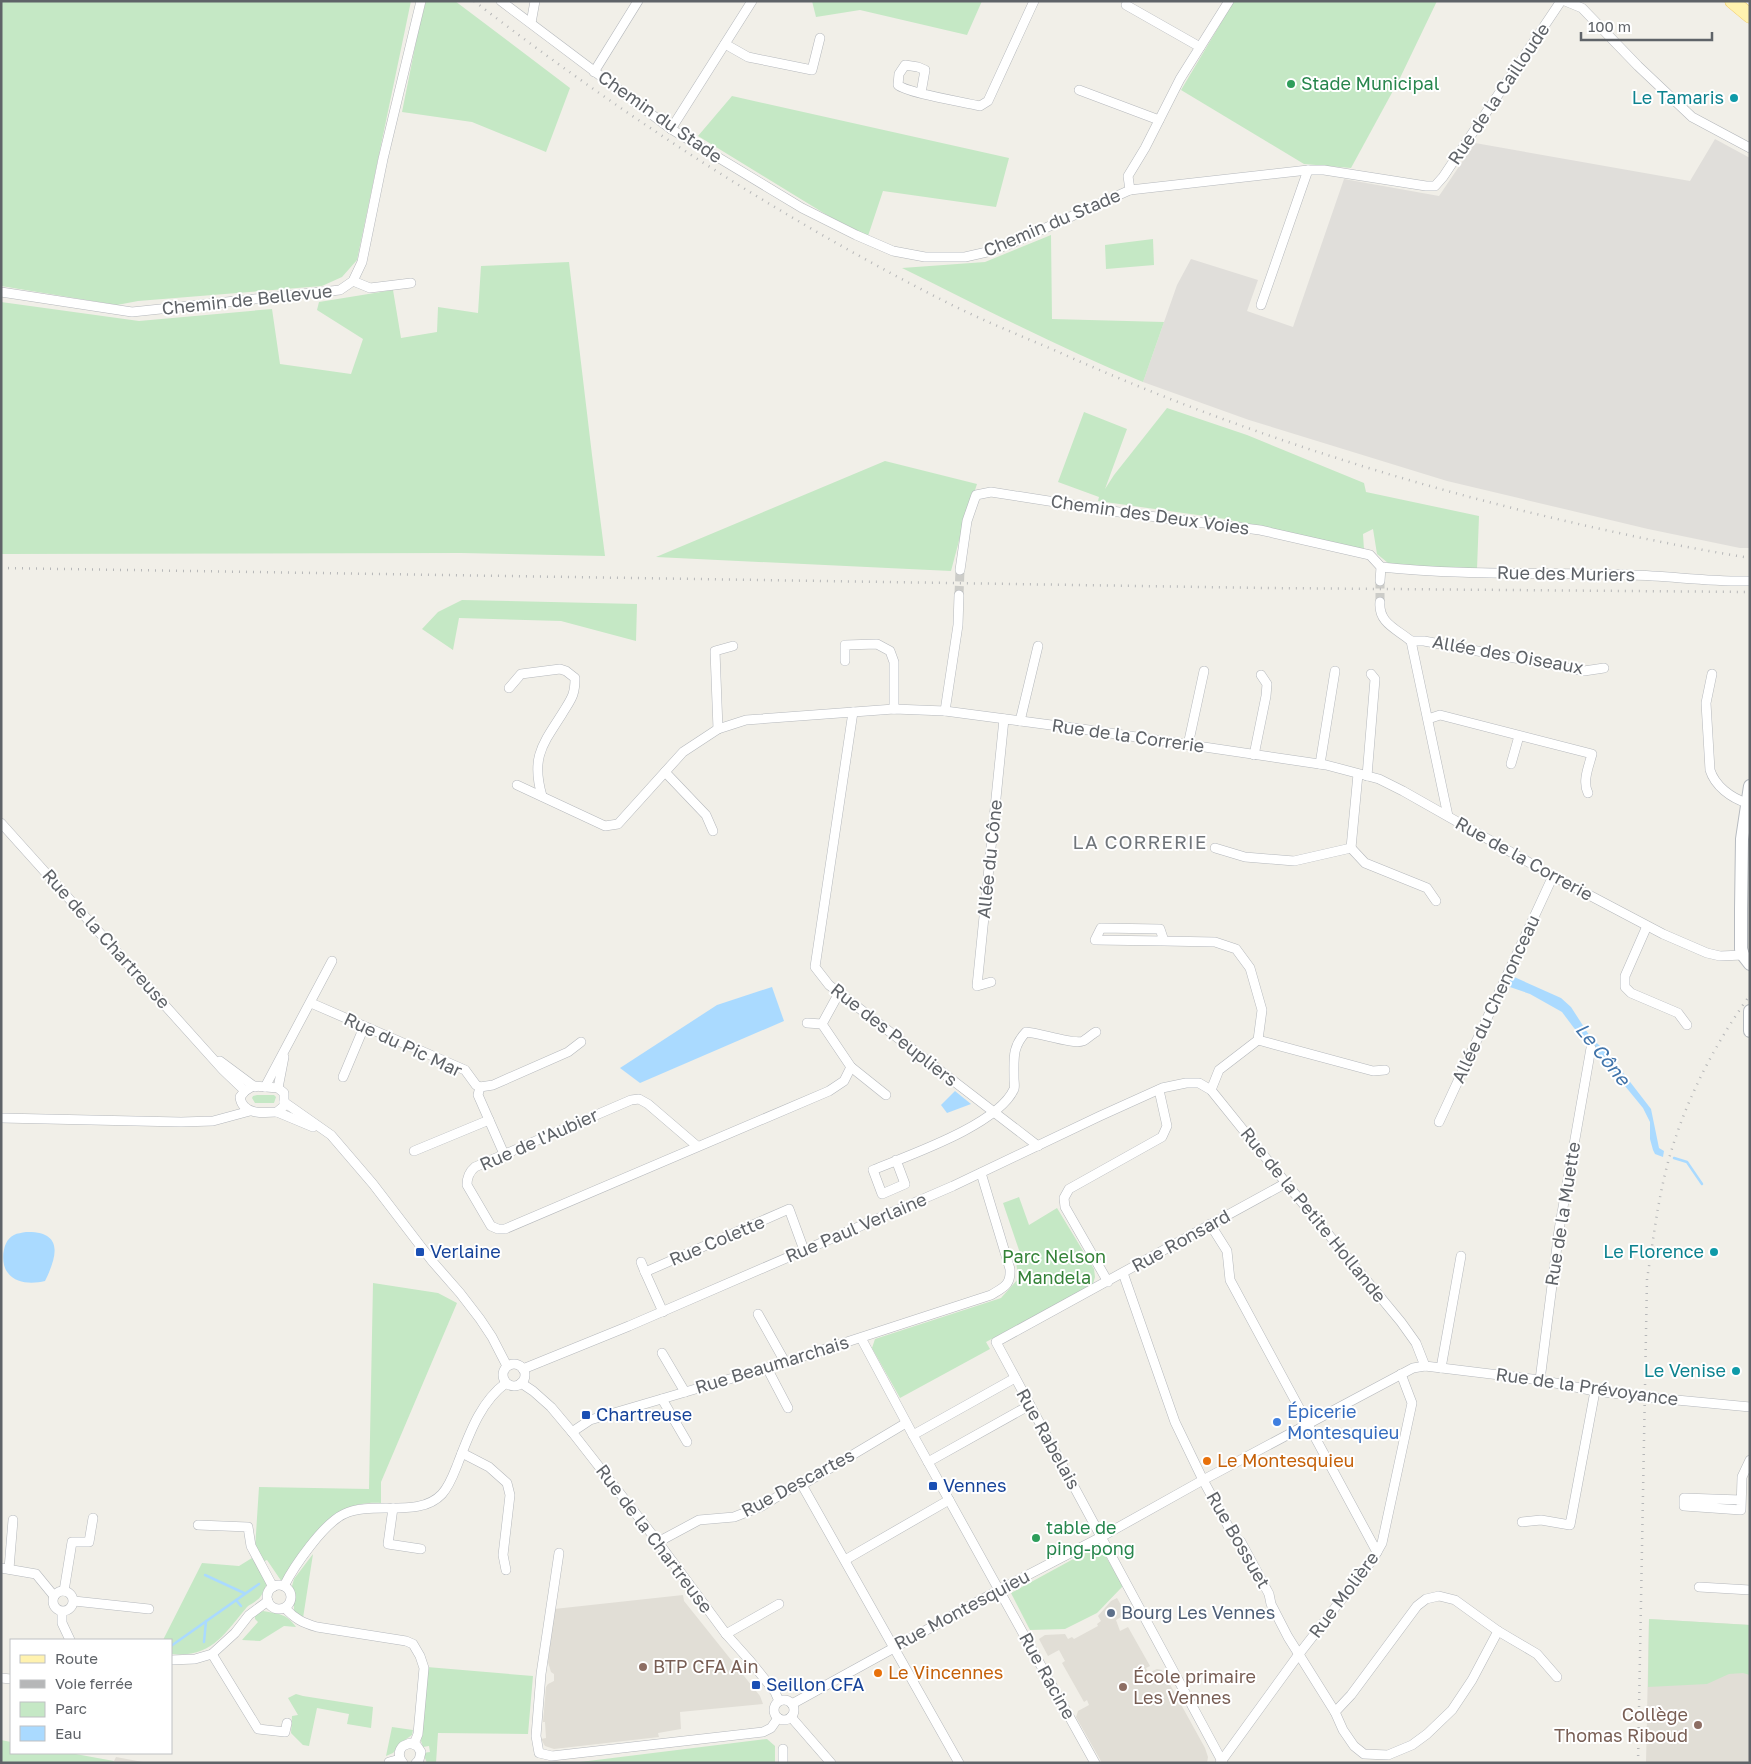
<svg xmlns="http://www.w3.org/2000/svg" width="1751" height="1764" font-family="'Golos Text',sans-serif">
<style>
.industrial{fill:#e0deda}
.education{fill:#e1ded6}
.green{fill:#c5e8c5}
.water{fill:#aadaff}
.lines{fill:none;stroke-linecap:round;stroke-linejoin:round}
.stream{stroke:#aadaff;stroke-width:2.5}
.street-tunnel{stroke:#ccccc8;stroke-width:9;stroke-dasharray:9 4.5;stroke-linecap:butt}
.street-casing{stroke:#b5b8bc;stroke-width:10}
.secondary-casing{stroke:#b6babf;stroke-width:14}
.primary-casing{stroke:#f2c960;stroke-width:15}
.street{stroke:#fff;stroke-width:9}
.secondary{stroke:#fff;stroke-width:12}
.primary{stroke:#fff2af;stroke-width:14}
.rail{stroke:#b6b7b8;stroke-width:2.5;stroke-dasharray:1 6;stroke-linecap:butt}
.leisure-dot{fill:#2e9e5b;stroke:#fff;stroke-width:2}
.culture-dot{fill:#0f9aa8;stroke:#fff;stroke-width:2}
.transit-dot{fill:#1a4fb4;stroke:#fff;stroke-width:2}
.shop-dot{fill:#3f7fe0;stroke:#fff;stroke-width:2}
.food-dot{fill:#e8710a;stroke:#fff;stroke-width:2}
.service-dot{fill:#5c6f8a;stroke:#fff;stroke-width:2}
.education-dot{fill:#8d6e63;stroke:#fff;stroke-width:2}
.labels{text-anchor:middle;stroke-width:4;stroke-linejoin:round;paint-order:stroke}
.leisure-label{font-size:18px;fill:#27864d;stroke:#fff;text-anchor:start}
.street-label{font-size:18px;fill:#5f6368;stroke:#fff}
.culture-label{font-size:18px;fill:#0d838f;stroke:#fff;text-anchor:end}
.transit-label{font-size:18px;fill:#164399;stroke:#fff;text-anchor:start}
.park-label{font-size:18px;fill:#348238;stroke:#fff}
.shop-label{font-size:18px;fill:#366cbe;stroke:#fff;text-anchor:start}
.food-label{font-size:18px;fill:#c56008;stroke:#fff;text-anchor:start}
.service-label{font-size:18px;fill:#4e5e75;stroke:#fff;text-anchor:start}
.education-label{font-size:18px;fill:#785e54;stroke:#fff;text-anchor:start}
.neighbourhood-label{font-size:19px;letter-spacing:1px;fill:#70757a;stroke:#fff}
.water-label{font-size:19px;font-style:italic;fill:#4174aa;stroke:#fff}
</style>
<rect width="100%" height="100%" fill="#f1efe8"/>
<polygon class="industrial" points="1715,139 1750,158 1750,548 1740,548 1648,529 1447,481 1249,420 1143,382 1177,285 1191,259 1258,280 1247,311 1293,327 1344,179 1439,196 1475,143 1690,181"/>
<g class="education">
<polygon points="683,1595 684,1601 760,1696 763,1704 680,1712 681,1729 658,1733 659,1737 554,1749 545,1746 541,1739 546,1738 545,1722 543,1722 546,1687 548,1684 554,1681 554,1674 551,1672 548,1662 554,1609"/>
<polygon points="1117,1598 1126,1614 1116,1620 1120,1631 1128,1627 1150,1666 1146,1668 1148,1673 1157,1669 1162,1670 1205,1748 1208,1757 1207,1763 1102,1763 1076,1717 1078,1711 1089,1705 1087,1700 1084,1702 1062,1663 1065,1661 1059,1650 1048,1656 1039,1639 1045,1635 1065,1634 1068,1639 1072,1637 1074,1639 1098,1626 1097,1624 1101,1621 1098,1616 1111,1601"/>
<polygon points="1649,1619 1750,1625 1750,1763 1646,1763"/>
<polygon points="116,1757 148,1763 113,1763"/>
</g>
<g class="green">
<polygon points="1,1 411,1 357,260 342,277 322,286 138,301 117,305 1,286"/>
<polygon points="426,1 455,1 570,88 546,152 472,122 402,112 418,32"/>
<polygon points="812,1 982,1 967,35 860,10 816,17"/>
<polygon points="1234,1 1437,1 1400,78 1351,168 1304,164 1181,90"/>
<polygon points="732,96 1009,158 996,207 883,191 868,236 835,220 698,136"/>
<path d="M1051,235L1052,319L1164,322L1143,382C1060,348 981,307 902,268L985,262Z"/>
<polygon points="1153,239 1154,265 1106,269 1105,245"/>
<polygon points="569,262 592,455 605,556 461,553 1,554 1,302 139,321 272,309 280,364 351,374 363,339 317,310 319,302 393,290 401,338 437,332 438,307 478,313 481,266"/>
<polygon points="1167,408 1247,435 1364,483 1366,492 1479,516 1477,569 1418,568 1388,563 1377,554 1373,529 1363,534 1364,550 1346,547 1226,519 1098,501 1099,497 1058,482 1084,412 1127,429 1105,489 1114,475"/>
<polygon points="885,461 977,484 960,537 951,571 656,557"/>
<polygon points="462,600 637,604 636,641 561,621 459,618 453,650 422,629 438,612"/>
<polygon points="257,1095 274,1095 276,1097 274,1103 255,1103 252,1098 253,1096"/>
<polygon points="1019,1197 1029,1225 1057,1208 1094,1269 1095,1277 1093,1284 986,1342 990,1349 900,1398 872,1348 875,1339 1001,1298 1018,1279 1016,1260 1021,1256 1003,1203"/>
<path d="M373,1283L438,1293L457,1303L381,1482V1503C327,1500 308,1543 282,1582L267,1560L262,1562L255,1549L259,1487L369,1489Z"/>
<polygon points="1099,1545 1123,1586 1097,1613 1065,1629 1030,1630 1011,1593"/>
<polygon points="313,1554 303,1618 294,1615 294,1595 292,1586 294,1579"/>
<path d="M252,1558L267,1584C264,1589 262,1597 257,1600C254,1603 250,1604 247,1607C224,1634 212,1658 171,1654V1640H163L202,1563L239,1566Z"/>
<path d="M263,1611C279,1614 286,1613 296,1627L284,1626L260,1641L242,1640L258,1622L255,1619V1615Z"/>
<polygon points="1649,1619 1750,1625 1750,1675 1743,1673 1729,1674 1707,1684 1648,1687"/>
<polygon points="427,1667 533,1676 528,1734 438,1733 436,1763 427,1763 423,1753 430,1752 429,1746 423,1747 421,1741"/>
<polygon points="296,1694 303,1696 373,1707 371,1728 347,1724 349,1714 317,1708 309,1746 303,1745 291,1733 292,1716 298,1715 288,1698"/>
<polygon points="392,1727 413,1730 412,1735 402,1742 393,1753 386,1756"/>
<polygon points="767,1739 775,1746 775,1763 572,1763"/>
<polygon points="1,1740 11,1742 11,1753 70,1753 114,1761 113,1763 1,1763"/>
</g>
<g class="water">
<polygon points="1512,976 1561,998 1571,1007 1591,1038 1607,1052 1651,1109 1659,1148 1664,1151 1663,1157 1655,1154 1653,1150 1650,1139 1650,1122 1643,1108 1598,1053 1574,1028 1562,1012 1530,994 1507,986"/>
<polygon points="772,987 784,1021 640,1083 620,1068 717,1005"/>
<polygon points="955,1091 971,1104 947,1113 941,1105"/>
<path d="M26,1232C63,1231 58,1255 45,1281C33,1284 16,1284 8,1273C0,1264 2,1240 14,1235C17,1233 22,1233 26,1232Z"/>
</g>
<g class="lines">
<g class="stream">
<polyline points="1674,1158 1687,1162 1702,1184"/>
<polyline points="205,1575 244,1593"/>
<polyline points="236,1600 241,1606"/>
<polyline points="204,1642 206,1621"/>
<polyline points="171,1646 259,1584"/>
</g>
<g class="street-tunnel">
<polyline points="959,595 960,570"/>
<polyline points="1380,602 1380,581"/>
</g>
<defs>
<g id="street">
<polyline points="501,1 671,129 802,208 856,235 893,251 925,257 965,257 987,252 1010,244 1130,190 1308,170 1324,170 1426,186 1435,186 1443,177 1561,1"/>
<polyline points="1565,1 1582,8 1638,66 1692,117 1750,148"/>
<polyline points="1126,5 1200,47"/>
<polyline points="531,23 535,1"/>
<polyline points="725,44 748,57 812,70 820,38"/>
<polyline points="594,72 638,1"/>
<polyline points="1079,90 1159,120"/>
<path d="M921,93L925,70L918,67L905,65L899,74L898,85C907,93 964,102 980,106L988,101L1034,1"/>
<polyline points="671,129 752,1"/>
<polyline points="1130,190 1128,176 1145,148 1180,79 1229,1"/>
<polyline points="353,281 370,288 411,283"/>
<polyline points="1,292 132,312 340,290 353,281 362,262 383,159 421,1"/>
<polyline points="1261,305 1308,170"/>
<path d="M1381,567C1465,576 1549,572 1632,575C1671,576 1710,582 1750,581"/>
<polyline points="960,570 967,521 976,495 991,492 1125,513 1260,530 1370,555 1381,567 1380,581"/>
<path d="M1380,602C1378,623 1397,629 1411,641L1448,816"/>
<polyline points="1411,641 1424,641 1584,671 1604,668"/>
<polyline points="845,661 845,645 877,644 890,651 894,662 894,709"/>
<path d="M1712,674L1706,703L1710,770C1715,786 1731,798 1747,803"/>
<path d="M509,688L521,674L560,669L566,671L575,678C575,696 571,699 562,714C542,745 531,758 542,796"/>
<polyline points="945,711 958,625 959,595"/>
<polyline points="853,712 815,967 829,985 1038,1146"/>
<path d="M1428,719L1440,715L1592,754C1589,766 1582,781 1588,793"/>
<polyline points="1020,721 1038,646"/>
<polyline points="718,729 715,651 733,646"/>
<polyline points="1188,745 1204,671"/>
<polyline points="1254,755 1266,696 1267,684 1261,675"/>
<polyline points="1320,764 1335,671"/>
<polyline points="1511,764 1519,736"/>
<polyline points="665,772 706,815 713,831"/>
<polyline points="1367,776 1375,679 1371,674"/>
<polyline points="517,785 605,826 618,824 683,752 718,729 746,720 894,709 945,711 1089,730 1326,765 1379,779 1403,791 1553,876 1663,934 1707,953 1720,956 1743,955"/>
<polyline points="1,823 223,1070 245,1091"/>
<polyline points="1215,848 1245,857 1294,861 1351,848 1358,774"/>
<polyline points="1351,848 1365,863 1427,888 1436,901"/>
<polyline points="1647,926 1625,976 1625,987 1631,993 1678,1013 1687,1025"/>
<polyline points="1164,941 1095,940 1101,928 1160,929 1164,941 1215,942 1236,949 1250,968 1262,1010 1258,1040 1219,1070 1211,1090"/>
<polyline points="991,982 977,986 1004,719"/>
<polyline points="311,1003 465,1070 476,1085 480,1087 478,1095 504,1154"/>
<polyline points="807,1023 822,1024"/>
<polyline points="1258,1040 1373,1071 1385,1070"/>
<polyline points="220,1061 255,1087"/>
<polyline points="851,1067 886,1095"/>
<polyline points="343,1077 364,1027"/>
<path d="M253,1086L278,1088L284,1093V1106L277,1112C264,1113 242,1115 240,1097L245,1091Z"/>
<polyline points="265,1087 332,961"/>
<polyline points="480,1087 493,1085 568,1052 581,1042"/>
<polyline points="278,1088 284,1057"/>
<polyline points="284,1102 331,1135 373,1184 432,1261 460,1293 480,1319 492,1337 507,1366"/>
<polyline points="277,1112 313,1127"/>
<polyline points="1,1118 181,1122 213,1121 250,1111"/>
<polyline points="1439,1122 1553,876"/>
<path d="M697,1146L648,1104L639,1099L631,1100L475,1167C469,1172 467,1177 467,1185L491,1226L498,1229H505L829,1091L844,1081L851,1067L822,1024L839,993"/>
<polyline points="414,1151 489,1120"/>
<path d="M896,1160L905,1184L882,1194L873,1170C909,1155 998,1125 1014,1089C1015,1086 1014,1082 1014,1078C1014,1058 1012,1047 1026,1032C1040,1033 1074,1045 1083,1041C1087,1039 1092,1034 1096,1032"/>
<polyline points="1210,1224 1227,1251 1230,1280 1377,1552"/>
<polyline points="641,1262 645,1272"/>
<polyline points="1123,1273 1175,1422 1203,1480 1233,1535 1241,1542 1269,1594 1271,1604 1288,1637 1335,1712 1343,1730 1354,1746 1364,1754 1388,1755 1412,1745 1427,1734 1452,1710 1472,1680 1498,1631"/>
<polyline points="1108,1282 1065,1207 1064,1198 1069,1189 1162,1137 1167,1126 1159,1090"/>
<polyline points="663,1312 645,1272 789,1209 804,1250"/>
<polyline points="758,1314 785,1362"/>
<polyline points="861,1338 913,1435 1095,1763"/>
<polyline points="662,1353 685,1392"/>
<circle cx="514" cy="1375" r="11"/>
<polyline points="767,1368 788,1408"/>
<polyline points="1441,1368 1461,1256"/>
<polyline points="523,1369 629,1326 953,1186 1100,1116 1162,1088 1186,1083 1199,1083 1211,1090 1286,1183 1401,1322 1416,1343 1425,1366"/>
<polyline points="1540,1380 1559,1230 1591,1048"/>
<polyline points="521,1383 533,1391 551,1407 572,1432 658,1542 726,1634 751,1662 775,1692 779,1701"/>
<polyline points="662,1399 687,1442"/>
<path d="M572,1432L590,1420L767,1368L991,1295C1004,1287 1011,1285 1010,1269L981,1173"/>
<polyline points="913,1435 1015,1378"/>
<polyline points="462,1453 489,1467 507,1483 510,1495 503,1555 506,1570"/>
<polyline points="928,1462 1030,1405"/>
<polyline points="802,1485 959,1763"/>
<polyline points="1741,1500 1684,1498 1684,1506 1741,1510 1742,1477 1750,1460"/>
<polyline points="393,1508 388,1544 421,1549"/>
<polyline points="1522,1522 1541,1520 1570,1525 1595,1391"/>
<polyline points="198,1525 248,1527 251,1546 273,1587"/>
<polyline points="658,1542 699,1520 734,1517 762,1506 798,1484 802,1485 906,1423"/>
<polyline points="559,1553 541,1674 536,1736 539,1753 552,1756 763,1732 771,1728 778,1718"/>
<polyline points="845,1560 949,1500"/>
<polyline points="1,1568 36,1574 54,1596"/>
<polyline points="9,1569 13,1520"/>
<circle cx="279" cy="1597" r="12"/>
<path d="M284,1586C294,1566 324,1523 344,1514C373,1500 419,1519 442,1494C450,1485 454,1473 458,1463C469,1435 480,1402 506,1383"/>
<polyline points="1699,1587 1750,1590"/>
<circle cx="63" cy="1601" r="10"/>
<polyline points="64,1591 72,1542 89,1542 93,1518"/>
<polyline points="74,1601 149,1609"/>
<path d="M285,1608C295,1619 303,1623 317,1627L406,1641L413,1644L420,1656L424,1668L418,1734L414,1744"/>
<polyline points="62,1612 62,1623 70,1640"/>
<polyline points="726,1634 779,1604"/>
<polyline points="212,1654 258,1729 285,1732 287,1723"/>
<polyline points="171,1660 195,1659 212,1654 235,1633 249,1615 268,1601"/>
<polyline points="1,1678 11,1679"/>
<circle cx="784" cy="1710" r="10"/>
<polyline points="792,1704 999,1590 1101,1537 1203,1480 1413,1368 1425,1366 1540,1380 1595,1391 1645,1397 1750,1407"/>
<polyline points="1335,1712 1351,1695 1417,1606 1426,1599 1439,1596 1455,1600 1498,1631 1537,1654 1557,1677"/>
<polyline points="791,1717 831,1763"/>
<polyline points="389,1762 400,1759"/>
<path d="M403,1763C398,1757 398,1751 403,1746L410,1743L417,1746L421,1752L419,1760L416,1763"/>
<polyline points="783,1763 783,1749"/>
<polyline points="1220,1763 1299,1654 1373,1559 1382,1543 1412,1403 1401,1374"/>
<polyline points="1223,1763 996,1342 1286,1183"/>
</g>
<g id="secondary">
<polyline points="1750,786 1742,839 1741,909 1741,949 1743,955 1750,964"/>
<polyline points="1750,1011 1750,1031"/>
</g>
<polyline id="primary" points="1732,1 1750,16"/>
</defs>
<use href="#street" class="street-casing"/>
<use href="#secondary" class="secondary-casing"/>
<use href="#primary" class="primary-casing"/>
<use href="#street" class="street"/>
<use href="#secondary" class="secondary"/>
<use href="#primary" class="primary"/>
<g class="rail">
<path d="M474,1C623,116 782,219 950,304C984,321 1019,335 1054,350C1207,419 1366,472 1528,512C1602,530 1675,546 1750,558"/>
<polyline points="1,568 1266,588 1750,592"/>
<path d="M1638,1763L1647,1279C1653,1242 1657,1206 1666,1170C1682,1107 1712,1048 1750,995"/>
</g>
</g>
<g class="leisure-dot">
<circle cx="1291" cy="84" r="5"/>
<circle cx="1036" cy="1538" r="5"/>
</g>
<g class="culture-dot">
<circle cx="1734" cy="98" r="5"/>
<circle cx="1714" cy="1252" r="5"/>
<circle cx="1736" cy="1371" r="5"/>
</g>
<g class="transit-dot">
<rect x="415" y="1247" width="10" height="10" rx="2.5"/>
<rect x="581" y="1410" width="10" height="10" rx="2.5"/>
<rect x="928" y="1481" width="10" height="10" rx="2.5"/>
<rect x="751" y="1680" width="10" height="10" rx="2.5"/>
</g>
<circle class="shop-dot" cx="1277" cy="1422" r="5"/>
<g class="food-dot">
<circle cx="1207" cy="1461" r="5"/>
<circle cx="878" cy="1673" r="5"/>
</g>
<circle class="service-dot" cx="1111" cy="1613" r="5"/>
<g class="education-dot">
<circle cx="643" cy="1667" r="5"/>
<circle cx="1123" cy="1687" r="5"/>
<circle cx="1698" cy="1725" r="5"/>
</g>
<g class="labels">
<g class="leisure-label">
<text x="1301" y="90">Stade Municipal</text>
<text x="1046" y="1534">table de<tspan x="1046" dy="21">ping-pong</tspan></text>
</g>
<g class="street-label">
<text transform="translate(1499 94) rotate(-56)" y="6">Rue de la Cailloude</text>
<text transform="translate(660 117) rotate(35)" y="6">Chemin du Stade</text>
<text transform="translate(1052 223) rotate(-23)" y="6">Chemin du Stade</text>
<text transform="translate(247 300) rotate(-6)" y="6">Chemin de Bellevue</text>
<text transform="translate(1150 515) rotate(8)" y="6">Chemin des Deux Voies</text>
<text transform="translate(1566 574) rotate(1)" y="6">Rue des Muriers</text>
<text transform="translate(1508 655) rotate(10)" y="6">Allée des Oiseaux</text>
<text transform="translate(1128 736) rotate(8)" y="6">Rue de la Correrie</text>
<text transform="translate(990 859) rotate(-84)" y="6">Allée du Cône</text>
<text transform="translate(1524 859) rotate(29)" y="6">Rue de la Correrie</text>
<text transform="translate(106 939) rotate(48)" y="6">Rue de la Chartreuse</text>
<text transform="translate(1496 999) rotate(-65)" y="6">Allée du Chenonceau</text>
<text transform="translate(894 1035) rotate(38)" y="6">Rue des Peupliers</text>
<text transform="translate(403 1045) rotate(25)" y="6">Rue du Pic Mar</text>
<text transform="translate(539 1140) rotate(-24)" y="6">Rue de l'Aubier</text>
<text transform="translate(1563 1214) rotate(-81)" y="6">Rue de la Muette</text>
<text transform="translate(1313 1215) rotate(51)" y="6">Rue de la Petite Hollande</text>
<text transform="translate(856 1228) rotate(-23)" y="6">Rue Paul Verlaine</text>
<text transform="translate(717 1241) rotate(-23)" y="6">Rue Colette</text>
<text transform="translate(1181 1241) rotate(-29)" y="6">Rue Ronsard</text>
<text transform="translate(772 1365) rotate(-17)" y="6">Rue Beaumarchais</text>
<text transform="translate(1587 1387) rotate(8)" y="6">Rue de la Prévoyance</text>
<text transform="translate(1048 1439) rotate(61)" y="6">Rue Rabelais</text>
<text transform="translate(798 1483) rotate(-28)" y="6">Rue Descartes</text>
<text transform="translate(654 1539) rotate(53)" y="6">Rue de la Chartreuse</text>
<text transform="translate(1238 1540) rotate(60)" y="6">Rue Bossuet</text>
<text transform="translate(1344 1595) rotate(-53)" y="6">Rue Molière</text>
<text transform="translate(962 1610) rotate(-28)" y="6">Rue Montesquieu</text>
<text transform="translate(1047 1676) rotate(61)" y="6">Rue Racine</text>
</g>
<g class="culture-label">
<text x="1724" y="104">Le Tamaris</text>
<text x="1704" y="1258">Le Florence</text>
<text x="1726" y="1377">Le Venise</text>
</g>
<g class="transit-label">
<text x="430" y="1258">Verlaine</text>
<text x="596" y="1421">Chartreuse</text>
<text x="943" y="1492">Vennes</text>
<text x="766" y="1691">Seillon CFA</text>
</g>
<g class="park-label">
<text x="1054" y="1263">Parc Nelson<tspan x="1054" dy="21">Mandela</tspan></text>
</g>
<g class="shop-label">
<text x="1287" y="1418">Épicerie<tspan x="1287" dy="21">Montesquieu</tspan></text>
</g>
<g class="food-label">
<text x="1217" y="1467">Le Montesquieu</text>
<text x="888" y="1679">Le Vincennes</text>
</g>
<g class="service-label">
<text x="1121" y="1619">Bourg Les Vennes</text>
</g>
<g class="education-label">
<text x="653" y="1673">BTP CFA Ain</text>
<text x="1133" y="1683">École primaire<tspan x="1133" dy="21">Les Vennes</tspan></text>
<text x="1688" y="1721" text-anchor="end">Collège<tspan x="1688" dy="21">Thomas Riboud</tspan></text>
</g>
<g class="neighbourhood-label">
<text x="1140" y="849">LA CORRERIE</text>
</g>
<g class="water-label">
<text transform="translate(1603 1054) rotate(51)" y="7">Le Cône</text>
</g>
</g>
<rect width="1751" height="1764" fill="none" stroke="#5f6368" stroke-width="5"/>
<rect x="10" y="1639" width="162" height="115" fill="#ffffff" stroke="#bfc1c3"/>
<rect x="20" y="1655" width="25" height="8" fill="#fff2af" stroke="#bfc1c3"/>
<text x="55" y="1664" font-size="15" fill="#5f6368">Route</text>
<rect x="20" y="1680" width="25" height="8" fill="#b6b7b8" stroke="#bfc1c3"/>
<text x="55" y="1689" font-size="15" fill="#5f6368">Voie ferrée</text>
<rect x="20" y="1702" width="25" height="15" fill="#c5e8c5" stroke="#bfc1c3"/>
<text x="55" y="1714" font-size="15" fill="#5f6368">Parc</text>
<rect x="20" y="1726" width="25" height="15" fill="#aadaff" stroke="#bfc1c3"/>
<text x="55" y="1739" font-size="15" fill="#5f6368">Eau</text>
<path d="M1581 32v8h131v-8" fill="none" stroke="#5f6368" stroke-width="2.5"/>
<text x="1588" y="32" font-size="15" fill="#5f6368" stroke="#ffffff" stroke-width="4" paint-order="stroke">100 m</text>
</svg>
